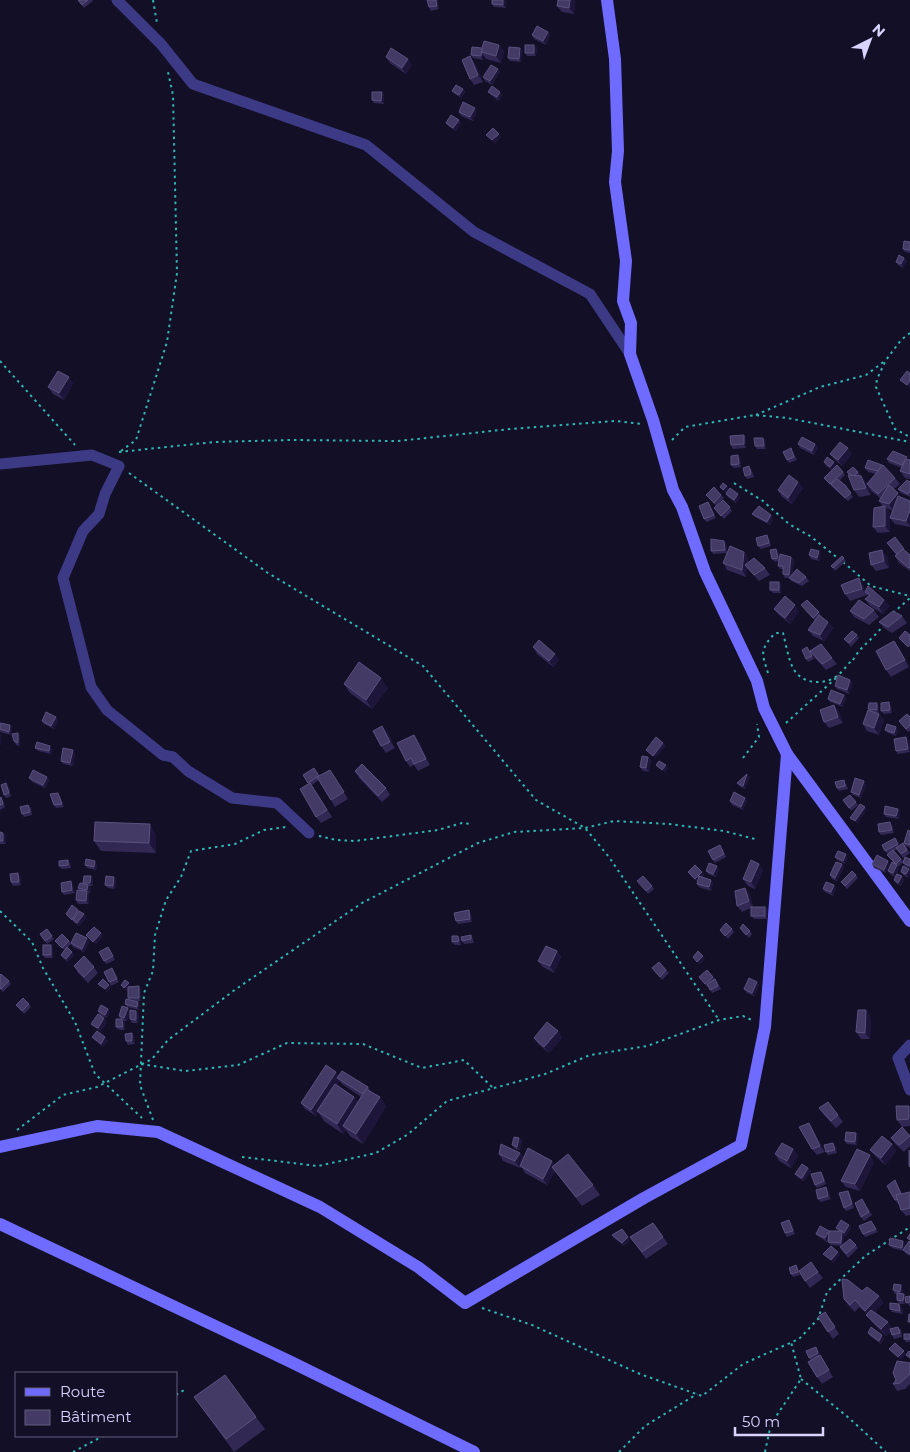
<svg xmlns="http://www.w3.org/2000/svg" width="910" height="1452" font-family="Montserrat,sans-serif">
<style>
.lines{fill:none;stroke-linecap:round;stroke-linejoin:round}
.path{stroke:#2fb8b0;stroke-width:2;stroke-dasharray:2.5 4;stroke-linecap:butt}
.minor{stroke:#3d3a85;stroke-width:11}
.secondary{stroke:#6f6bff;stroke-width:12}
.wall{fill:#312854;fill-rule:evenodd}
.shaded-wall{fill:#1d163a}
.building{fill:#433a66;stroke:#5a527e}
</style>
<rect width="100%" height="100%" fill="#130f26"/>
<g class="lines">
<g class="path">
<polyline points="153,0 157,23"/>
<polyline points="910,333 901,340 886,360 877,379 876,387 895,429 910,437"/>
<polyline points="0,361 75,445"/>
<polyline points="756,415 820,387 866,375 886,360"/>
<polyline points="672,440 685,427 755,415 787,418 910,442"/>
<polyline points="121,451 136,440 167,342 177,273 173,95 168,72"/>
<polyline points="119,452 214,442 290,440 398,441 510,429 615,421 642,424"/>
<polyline points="129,473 268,573 423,666 536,800 585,828 609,857 719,1020"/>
<polyline points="734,483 763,501 789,524 810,536 839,559"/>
<polyline points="843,562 871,586 910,596"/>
<polyline points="893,613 910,598"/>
<path d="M853,660C861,645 875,638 884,624"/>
<path d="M768,673C762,653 759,651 775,633H783C786,644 788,658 793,668C801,684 823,686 837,676C843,671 848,664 853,659"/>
<polyline points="786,723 836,678"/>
<polyline points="743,758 759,737 757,724"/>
<polyline points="319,836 336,840 355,841 438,830 462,823 470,824"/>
<polyline points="0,911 32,942 43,968 75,1022 95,1074 142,1118"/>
<polyline points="141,1064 185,1071 238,1065 287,1043 363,1044 422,1068 464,1060 493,1088"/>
<polyline points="153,1120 140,1085 144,993 153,971 155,935 166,900 181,877 191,851 235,844 264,830 286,827"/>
<polyline points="17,1130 63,1095 97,1087 152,1059 168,1040 236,989 362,903 478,843 514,832 585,828 614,821 669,824 724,831 755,839"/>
<polyline points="242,1157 318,1166 376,1153 407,1135 447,1101 545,1074 590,1055 647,1046 719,1020 743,1016 754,1021"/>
<polyline points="482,1308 532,1325 640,1374 702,1396 743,1364 799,1339 818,1319 827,1292 865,1256 910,1227"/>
<polyline points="801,1379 849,1418 886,1452"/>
<polyline points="176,1395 184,1390"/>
<polyline points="73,1452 103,1436"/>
<polyline points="619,1452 645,1426 697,1394"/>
<polyline points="765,1452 771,1424 801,1379 791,1342"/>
</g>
<g class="minor">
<polyline points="117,0 161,44 193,84 366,145 474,232 590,294 630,354"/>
<polyline points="0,464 92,455 119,466 105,494 99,514 83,531 63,578 91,687 107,710 163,755 173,757 188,771 232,798 277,803 309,833"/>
<polyline points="910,1045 898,1058 910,1090"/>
</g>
<g class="secondary">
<polyline points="607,0 615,59 618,151 615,182 626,261 623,301 631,323 630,354 653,420 673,490 682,507 705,572 757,681 764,708 787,754 910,921"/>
<polyline points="0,1147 97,1126 158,1132 320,1207 418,1267 465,1303 644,1198 741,1145 765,1027 787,754"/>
<polyline points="0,1224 289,1361 474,1452"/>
</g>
</g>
<g class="wall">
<polygon points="78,0 92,0 93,1 84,8"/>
<polygon points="427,0 437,0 439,9 431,11 429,7"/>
<polygon points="492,0 505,0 506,1 506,8 494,7 492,4"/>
<polygon points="558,0 575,0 575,1 574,14 562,12 557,6"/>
<polygon points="548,32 550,36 546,45 534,39 532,35"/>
<polygon points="499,45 504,51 501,63 486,59 483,55 483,60 473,58 471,55 482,48 482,49"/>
<polygon points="520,48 522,51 521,62 510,61 508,58"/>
<polygon points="537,48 536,56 527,56 525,53"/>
<polygon points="386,57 412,65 406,74 390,63"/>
<polygon points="475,63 483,82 474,85 470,79"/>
<polygon points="498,69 500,72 492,85 485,81 483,77"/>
<polygon points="463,89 465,92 461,98 455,94 452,91"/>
<polygon points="382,92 384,96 384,104 374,103 372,100"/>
<polygon points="488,92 500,92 502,95 499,101 491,95"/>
<polygon points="477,111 473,121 461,116 459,112"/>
<polygon points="459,120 461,123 456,131 448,126 446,123"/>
<polygon points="910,242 910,253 905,252 903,249"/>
<polygon points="904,258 907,261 903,268 898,265 896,262"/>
<polygon points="73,383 64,400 53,394 48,387"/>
<polygon points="746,438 746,448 733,449 731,445"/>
<polygon points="763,438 766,441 766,449 757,449 755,446"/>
<polygon points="798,444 815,444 818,448 814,455 800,448"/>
<polygon points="791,448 797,460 789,463 787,460"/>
<polygon points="830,454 852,454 842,466 835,460"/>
<polygon points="740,458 741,467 734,468 731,465"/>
<polygon points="887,459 910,460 910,479 905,478 900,471 902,468 889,463"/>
<polygon points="868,460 895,478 900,484 894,489 902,498 910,501 910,527 895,524 890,518 893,511 887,508 890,513 890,532 878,533 873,527 883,507 879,501 880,498 871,491 867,484 876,474 868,472 865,468"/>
<polygon points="824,462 836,465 832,470 843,472 845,475 840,480 845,485 853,497 848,501 832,487 824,478 832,470 826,466"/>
<polygon points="749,466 751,469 754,477 747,479 745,476"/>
<polygon points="858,472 866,482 871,495 859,497 854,490 848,475"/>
<polygon points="798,482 803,488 792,504 782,497 778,490"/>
<polygon points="910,482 910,497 901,493 898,489"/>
<polygon points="727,486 729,489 740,498 736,503 728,497 726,493 720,487"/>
<polygon points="706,495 721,495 724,498 716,506"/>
<polygon points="708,502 716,518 707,522 704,519"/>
<polygon points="730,507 732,511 724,519 714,508"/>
<polygon points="752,514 773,519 770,525 755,517"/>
<polygon points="895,537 905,551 910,555 910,571 899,563 895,556 896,555 887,543"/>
<polygon points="769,538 771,546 761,549 758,546"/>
<polygon points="724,541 726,544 727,552 744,552 748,558 748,563 765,568 770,575 759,581 747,568 746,577 727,570 723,563 727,553 713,554 711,551"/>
<polygon points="776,549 778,552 779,558 791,557 794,560 792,575 806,577 809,581 802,586 791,581 790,578 785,578 783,574 783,569 780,569 778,566 779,561 775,562 772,559"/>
<polygon points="809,555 821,555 819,561 811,559"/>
<polygon points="842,556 846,561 835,571 831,566"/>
<polygon points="887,556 889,568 876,571 871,565"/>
<polygon points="779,582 781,586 781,593 773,593 770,590"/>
<polygon points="863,585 865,591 884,600 889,606 883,614 870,606 865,599 869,597 867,594 867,595 850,601 845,594"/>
<polygon points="801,605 819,612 821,616 820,616 828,622 833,628 824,641 813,636 808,630 815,621"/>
<polygon points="774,609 799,611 790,624 779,615"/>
<polygon points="874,610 879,617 869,625 854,617 850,611"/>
<polygon points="902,616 907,623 892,633 884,628 879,622"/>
<polygon points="857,635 859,638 851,647 844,639"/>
<polygon points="894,641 899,648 909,667 891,677 886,670"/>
<polygon points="533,647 555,654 559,660 553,667 537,654"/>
<polygon points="810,651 832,658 837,664 826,670 814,657 810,651 814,659 808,662 806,659"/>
<polygon points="853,683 849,694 837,689 835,686"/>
<polygon points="344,684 388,688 372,709 350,693"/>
<polygon points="844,695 846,698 843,707 830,702 828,699"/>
<polygon points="877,703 879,707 879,713 876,713 879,714 884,720 879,735 867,731 863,724 869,710 868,709"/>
<polygon points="834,705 839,712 843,723 829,728 824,722"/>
<polygon points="891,705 892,713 884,714 881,711"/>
<polygon points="56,717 58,721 54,729 44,724 42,721"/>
<polygon points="910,717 910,731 908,732 899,721"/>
<polygon points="0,723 10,725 12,728 11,735 0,732"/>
<polygon points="896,727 898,730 896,736 888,733 885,730"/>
<polygon points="387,732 395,748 386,753 381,746"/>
<polygon points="18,733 20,736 20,746 16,745 14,741"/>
<polygon points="909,740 910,752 898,754 896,751"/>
<polygon points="419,742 430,765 418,771 414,765 410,767 406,761"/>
<polygon points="35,748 52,749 51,754 38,751"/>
<polygon points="75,753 73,766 63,764 61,761"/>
<polygon points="648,757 651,760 649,772 643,771 640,767"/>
<polygon points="330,770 348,799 335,807 319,780 312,785 332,817 321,823 316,817 308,784 303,775 319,776"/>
<polygon points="355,771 386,788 390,795 382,802 359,778"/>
<polygon points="750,777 745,789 739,786 737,783"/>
<polygon points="29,778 49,780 45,788 32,782"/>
<polygon points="864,781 866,785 861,798 853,795 851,792"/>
<polygon points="846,783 848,789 839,791 837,788"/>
<polygon points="9,787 11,796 6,798 4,795"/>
<polygon points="60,796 64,807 56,808 54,805"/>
<polygon points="0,798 3,801 5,807 0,810"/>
<polygon points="843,800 856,802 858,805 851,811"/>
<polygon points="730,801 747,801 743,810 732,805"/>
<polygon points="28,805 31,808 32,815 24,817 22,814"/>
<polygon points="898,809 900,812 899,819 886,817 884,814"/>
<polygon points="892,825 894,833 881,835 879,832"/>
<polygon points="910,831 910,848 906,846 904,843"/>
<polygon points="0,832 6,836 6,844 0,844"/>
<polygon points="156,834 156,853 101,851 94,841"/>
<polygon points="895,838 899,845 903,843 910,853 903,858 897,849 894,851 903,861 910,859 910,868 905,866 903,862 898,867 899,868 897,874 904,879 901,886 896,883 894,880 895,877 890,874 888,871 895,864 887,855 889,853 887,854 885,851"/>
<polygon points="722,848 726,857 715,863 713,860"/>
<polygon points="835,857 848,858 845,864 837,860"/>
<polygon points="68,860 70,864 71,868 62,869 59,866"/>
<polygon points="842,864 844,867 837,881 832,879 830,875"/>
<polygon points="872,864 890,864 886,873 874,868"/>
<polygon points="85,865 97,865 96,870 87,868"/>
<polygon points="719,870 716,877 708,874 706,871"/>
<polygon points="763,870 755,889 748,886 743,879"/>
<polygon points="910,871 910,874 908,878 903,875 901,872"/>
<polygon points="688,872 702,872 704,875 702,877 713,883 711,891 699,887 697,884 698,882 691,876"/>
<polygon points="18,873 20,876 21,885 13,886 11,882"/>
<polygon points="856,875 858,878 847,889 841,882"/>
<polygon points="93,880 93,886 89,886 91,889 90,893 88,893 89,894 89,904 78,904 76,900 80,891 78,888 84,884 83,883"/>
<polygon points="71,881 73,885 75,893 64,895 62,892"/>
<polygon points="116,881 115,889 108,888 105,885"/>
<polygon points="637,881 652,886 654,889 648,894"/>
<polygon points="834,885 836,888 833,896 825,892 823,889"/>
<polygon points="745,888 750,895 753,907 768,910 768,919 754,919 751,916 751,908 742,912 737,906"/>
<polygon points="78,910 84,914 86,918 79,926 68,917 66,914"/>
<polygon points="469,910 471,914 472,922 458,924 456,921"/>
<polygon points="740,928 750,931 752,934 749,938"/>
<polygon points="47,929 54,939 47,944 40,934"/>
<polygon points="732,929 734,932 728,939 720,930"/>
<polygon points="471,935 473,939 474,943 464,944 462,941"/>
<polygon points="458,936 460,939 461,945 455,945 452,942"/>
<polygon points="55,941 69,941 71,943 90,941 84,952 73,947 71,944 67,948 72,952 74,955 68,962 63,958 61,955 64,950"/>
<polygon points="53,948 53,958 45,958 43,955"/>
<polygon points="110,950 115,960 106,964 104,961"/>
<polygon points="557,951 561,957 554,973 543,967 538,961"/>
<polygon points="74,966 94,967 98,973 88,983 78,973"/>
<polygon points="112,968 119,982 111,986 109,982"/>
<polygon points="652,968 666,970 669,973 662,980"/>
<polygon points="707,970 716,980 721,989 712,993 708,986 707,987 699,977"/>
<polygon points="0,975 9,981 11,984 3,992 0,989"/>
<polygon points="757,982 759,985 754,996 747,993 744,989"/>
<polygon points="121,985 131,986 130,987 139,986 141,990 141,1001 133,1001 140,1005 139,1010 127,1007 125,1004 129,1000 128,998 128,990 127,991"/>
<polygon points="29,1004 31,1007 24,1014 16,1005"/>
<polygon points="128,1008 130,1012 127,1021 124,1021 125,1022 125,1030 119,1030 116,1027 121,1019 119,1016"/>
<polygon points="108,1009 110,1012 107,1018 100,1015 98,1011"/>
<polygon points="139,1014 138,1023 132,1023 130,1019"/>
<polygon points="871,1017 870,1039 861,1039 856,1032"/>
<polygon points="107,1021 101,1031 94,1027 91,1024"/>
<polygon points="558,1031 562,1038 549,1053 538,1044 534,1038"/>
<polygon points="132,1033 134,1036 135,1044 128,1045 126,1041"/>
<polygon points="92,1037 108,1041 103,1047 95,1040"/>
<path d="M339,1076L368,1087L371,1092L380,1097L386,1106L363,1144L350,1136L346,1130L343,1134L324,1121L318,1112L316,1116L305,1109L301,1103ZM340,1081L342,1084L361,1097L358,1102L354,1097L337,1085Z"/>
<polygon points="819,1108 838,1115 843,1122 836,1128 824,1115"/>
<polygon points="910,1108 910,1126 902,1127 897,1120"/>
<polygon points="809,1123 813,1130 825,1152 817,1155 812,1149"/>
<polygon points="858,1136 857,1145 847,1144 845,1141"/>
<polygon points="910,1136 910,1146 904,1152 895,1144 891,1138"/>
<polygon points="519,1138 522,1141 520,1150 515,1149 512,1145"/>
<polygon points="892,1144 896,1151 885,1165 875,1156 870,1150"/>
<polygon points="836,1146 837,1153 828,1155 826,1152"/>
<polygon points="793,1149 798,1156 791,1168 779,1161 775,1154"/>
<polygon points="520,1153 524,1158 552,1161 554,1165 593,1185 600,1195 582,1206 555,1171 547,1185 525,1173 521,1166 520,1168 503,1161 499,1154"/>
<polygon points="874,1162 860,1191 846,1187 841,1181"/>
<polygon points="808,1168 811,1171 804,1181 798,1178 795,1174"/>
<polygon points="823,1175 826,1184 817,1188 815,1185"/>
<polygon points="895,1180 902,1194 910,1192 910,1215 906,1216 901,1210 899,1203 898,1204 895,1200"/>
<polygon points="826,1187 828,1190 831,1199 821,1202 818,1199"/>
<polygon points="848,1191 850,1194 854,1208 846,1211 844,1208"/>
<polygon points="862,1199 872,1215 864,1221 861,1217"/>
<polygon points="789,1220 792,1224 795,1234 787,1237 785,1233"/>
<polygon points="871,1221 878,1232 865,1237 863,1234"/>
<polygon points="653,1223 668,1244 646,1259 630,1237"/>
<polygon points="849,1225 851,1228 846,1236 844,1235 844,1244 856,1245 858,1248 848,1258 840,1247 842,1246 831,1245 828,1242 829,1239 827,1242 819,1237 816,1234 829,1231 839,1231 836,1228"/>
<polygon points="612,1235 630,1240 624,1246 614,1238"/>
<polygon points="903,1241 905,1244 904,1249 910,1242 910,1256 906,1254 904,1251 892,1248 889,1245"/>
<polygon points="796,1265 798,1268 800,1275 793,1277 791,1274"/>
<polygon points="818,1272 823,1278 810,1288 805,1281"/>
<polygon points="903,1289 902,1293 906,1297 910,1296 910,1306 909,1306 906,1300 905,1304 899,1304 897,1300 897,1294 895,1294 893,1290"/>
<polygon points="862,1291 879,1296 883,1303 875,1312 888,1322 892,1329 898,1327 901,1330 902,1337 894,1339 892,1335 891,1331 886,1336 871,1321 867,1314 859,1307 855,1312 848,1305 844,1299"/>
<polygon points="899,1304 902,1308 903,1314 892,1312 890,1309"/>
<polygon points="825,1312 839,1334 833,1339 818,1317"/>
<polygon points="868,1333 882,1335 884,1338 881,1344 870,1336"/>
<polygon points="910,1334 910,1342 906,1342 904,1339"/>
<polygon points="818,1350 821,1356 833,1377 822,1384 817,1377 811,1361 809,1358"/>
<polygon points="910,1363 910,1384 905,1389 897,1391 893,1384"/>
<polygon points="194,1397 256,1417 265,1429 234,1452"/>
</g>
<g class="shaded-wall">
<polygon points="436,0 438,1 439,9 437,6"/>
<polygon points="503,0 505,0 506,1 506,8 503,5"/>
<polygon points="570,0 575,0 575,1 574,14 569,8"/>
<polygon points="548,32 550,36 546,45 543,41"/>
<polygon points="499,45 504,51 501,63 496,56"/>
<polygon points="534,45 537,48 536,56 534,53"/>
<polygon points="482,48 484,51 481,52 483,55 483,60 481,56"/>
<polygon points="520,48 522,51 521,62 519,59"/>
<polygon points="470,56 475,63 483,82 478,75"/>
<polygon points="408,59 412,65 406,74 402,68"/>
<polygon points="498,69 500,72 492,85 490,81"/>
<polygon points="463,89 465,92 461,98 459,95"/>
<polygon points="382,92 384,96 384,104 381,101"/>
<polygon points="500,92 502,95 499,101 497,97"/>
<polygon points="475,108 477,111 473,121 470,117"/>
<polygon points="459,120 461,123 456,131 453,128"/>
<polygon points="499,134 501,137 495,144 492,140"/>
<polygon points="904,258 907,261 903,268 901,264"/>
<polygon points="69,377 73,383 64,400 59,393"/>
<polygon points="910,381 910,388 909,388 907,385"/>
<polygon points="744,435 746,438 746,448 744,444"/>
<polygon points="763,438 766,441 766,449 764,446"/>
<polygon points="815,444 818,448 814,455 812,451"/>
<polygon points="848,448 852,454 842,466 838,460"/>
<polygon points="738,455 740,458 741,467 739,464"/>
<polygon points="834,462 836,465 832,470 830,467"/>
<polygon points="861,476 866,482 871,495 866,488"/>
<polygon points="798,482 803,488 792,504 788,498"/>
<polygon points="727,486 729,489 726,493 723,490"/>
<polygon points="898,493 903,499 893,511 889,504"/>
<polygon points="738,494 740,498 736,503 734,500"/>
<polygon points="885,506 890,513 890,532 885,526"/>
<polygon points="910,510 910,526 906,521"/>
<polygon points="771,515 773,519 770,525 767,522"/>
<polygon points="724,541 726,544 727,553 725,550"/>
<polygon points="776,549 778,552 780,561 778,558"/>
<polygon points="882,550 887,556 889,568 884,561"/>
<polygon points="819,551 821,555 819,561 817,558"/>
<polygon points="744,552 748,558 746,577 742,570"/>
<polygon points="791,557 794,560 792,578 789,575"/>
<polygon points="859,578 863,585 866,592 865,592 867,595 862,589"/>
<polygon points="779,582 781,586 781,593 779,590"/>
<polygon points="884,600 889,606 883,614 879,607"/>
<polygon points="795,605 799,611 790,624 785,618"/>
<polygon points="828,622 833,628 824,641 820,635"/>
<polygon points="894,641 899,648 909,667 905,660"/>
<polygon points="555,654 559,660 553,667 549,661"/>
<polygon points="381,678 388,688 372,709 366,700"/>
<polygon points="850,680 853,683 849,694 847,690"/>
<polygon points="844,695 846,698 843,707 840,704"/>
<polygon points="889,702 891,705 892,713 890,710"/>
<polygon points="877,703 879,707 879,713 877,710"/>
<polygon points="834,705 839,712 843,723 838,717"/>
<polygon points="879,714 884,720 879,735 874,728"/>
<polygon points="56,717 58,721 54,729 51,726"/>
<polygon points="10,725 12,728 11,735 9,732"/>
<polygon points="382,726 387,732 395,748 390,742"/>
<polygon points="896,727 898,730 896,736 894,733"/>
<polygon points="18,733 20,736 20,746 18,743"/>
<polygon points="0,734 1,735 1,746 0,744"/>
<polygon points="414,735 419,742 430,765 426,759"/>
<polygon points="906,737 909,740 910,752 908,749"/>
<polygon points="663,743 666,746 655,759 653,756"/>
<polygon points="50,746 52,749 51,754 49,751"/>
<polygon points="73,750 75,753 73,766 70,763"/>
<polygon points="648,757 651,760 649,772 646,768"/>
<polygon points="666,765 668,769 665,773 662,770"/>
<polygon points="747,774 750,777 745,789 743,786"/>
<polygon points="47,777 49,780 45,788 43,785"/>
<polygon points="864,781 866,785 861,798 859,795"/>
<polygon points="6,783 9,787 11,796 9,793"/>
<polygon points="58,793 60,796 64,807 62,804"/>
<polygon points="745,798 747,801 743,810 741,807"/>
<polygon points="865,807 867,810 857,824 855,821"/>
<polygon points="898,809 900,812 899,819 896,816"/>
<polygon points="890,822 892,825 894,833 892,830"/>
<polygon points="150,824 156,834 156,853 149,843"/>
<polygon points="3,833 6,836 6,844 3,841"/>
<polygon points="846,854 848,858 845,864 843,861"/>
<polygon points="95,861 97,865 96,870 94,867"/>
<polygon points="888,861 890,864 886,873 884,870"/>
<polygon points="759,864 763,870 755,889 751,882"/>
<polygon points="842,864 844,867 837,881 835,878"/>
<polygon points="897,865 899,868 895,877 893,873"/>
<polygon points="717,866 719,870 716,877 713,874"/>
<polygon points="909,869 910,871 910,874 908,878 906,874"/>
<polygon points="702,872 704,875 698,882 695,879"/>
<polygon points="18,873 20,876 21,885 19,882"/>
<polygon points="91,876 93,880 93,886 90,883"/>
<polygon points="902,876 904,879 901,886 898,883"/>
<polygon points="114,877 116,881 115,889 113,886"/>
<polygon points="711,880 713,883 711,891 709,887"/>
<polygon points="71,881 73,885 75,893 72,890"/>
<polygon points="88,885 91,889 90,893 87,890"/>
<polygon points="834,885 836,888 833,896 831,892"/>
<polygon points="745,888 750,895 753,908 749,901"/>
<polygon points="87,891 89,894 89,904 86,901"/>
<polygon points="765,907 768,910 768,919 765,916"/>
<polygon points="78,910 80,913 73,920 74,923 72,920"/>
<polygon points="469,910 471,914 472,922 470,919"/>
<polygon points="84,914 86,918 79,926 77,923"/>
<polygon points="101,933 103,936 96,945 93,942"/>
<polygon points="458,936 460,939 461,945 459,941"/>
<polygon points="87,938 90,941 84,952 82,949"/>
<polygon points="51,945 53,948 53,958 51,955"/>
<polygon points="557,951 561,957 554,973 550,966"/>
<polygon points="72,952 74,955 68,962 66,959"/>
<polygon points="703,956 705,959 700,965 697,962"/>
<polygon points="757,982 759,985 754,996 752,993"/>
<polygon points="129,983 131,986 127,991 124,988"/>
<polygon points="109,985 111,988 107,993 105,989"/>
<polygon points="139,986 141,990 141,1001 139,998"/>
<polygon points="138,1002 140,1005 139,1010 137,1007"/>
<polygon points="128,1008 130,1012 127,1021 124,1018"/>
<polygon points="108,1009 110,1012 107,1018 105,1015"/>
<polygon points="866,1010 871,1017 870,1039 865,1033"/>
<polygon points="136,1011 139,1014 138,1023 136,1020"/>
<polygon points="104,1018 107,1021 101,1031 98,1028"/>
<polygon points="122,1019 125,1022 125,1030 123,1027"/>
<polygon points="558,1031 562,1038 549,1053 544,1047"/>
<polygon points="132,1033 134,1036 135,1044 132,1041"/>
<polygon points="105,1037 108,1041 103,1047 101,1044"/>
<polygon points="336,1072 341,1079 337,1078 340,1081 316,1116 311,1110"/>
<polygon points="354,1097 361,1106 343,1126 346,1130 343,1134 337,1124"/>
<polygon points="380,1097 386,1106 363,1144 356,1134"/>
<polygon points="909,1106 910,1108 910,1121 909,1119"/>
<polygon points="809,1123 813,1130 825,1152 820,1146"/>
<polygon points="856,1133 858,1136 857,1145 855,1142"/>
<polygon points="519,1138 522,1141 520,1150 517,1147"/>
<polygon points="833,1143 836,1146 837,1153 835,1150"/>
<polygon points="892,1144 896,1151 885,1165 881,1158"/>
<polygon points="793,1149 798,1156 791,1168 787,1161"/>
<polygon points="520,1153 524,1159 520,1168 515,1161"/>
<polygon points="870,1155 874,1162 860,1191 855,1184"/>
<polygon points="552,1161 557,1168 547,1185 543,1179"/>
<polygon points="808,1168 811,1171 804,1181 802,1178"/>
<polygon points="826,1187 828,1190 831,1199 828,1196"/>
<polygon points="848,1191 850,1194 854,1208 852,1204"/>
<polygon points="789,1220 792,1224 795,1234 793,1231"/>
<polygon points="849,1225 851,1228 846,1236 844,1233"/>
<polygon points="829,1231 831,1234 827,1242 825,1238"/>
<polygon points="842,1231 844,1235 844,1246 841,1243"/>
<polygon points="628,1237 630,1240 624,1246 622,1243"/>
<polygon points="903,1241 905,1244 904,1251 902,1248"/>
<polygon points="838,1252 840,1255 833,1264 831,1260"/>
<polygon points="901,1285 903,1289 902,1295 900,1292"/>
<polygon points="904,1294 906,1297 905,1304 903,1301"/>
<polygon points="879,1296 883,1303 870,1318 865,1311"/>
<polygon points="899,1304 902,1308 903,1314 900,1311"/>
<polygon points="888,1322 892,1329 886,1336 881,1329"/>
<polygon points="882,1335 884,1338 881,1344 879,1341"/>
<polygon points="816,1347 821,1356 833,1377 818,1353"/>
<polygon points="904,1351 906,1354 901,1360 898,1357"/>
</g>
<g class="building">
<polygon points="78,0 88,0 82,5"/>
<polygon points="427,0 436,0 437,6 429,7"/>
<polygon points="492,0 503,0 503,5 492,4"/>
<polygon points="558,0 570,0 569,8 557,6"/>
<polygon points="537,26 548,32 543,41 532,35"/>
<polygon points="484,41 499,45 496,56 481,52"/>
<rect x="525" y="45" width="9" height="8"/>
<polygon points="472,47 482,48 481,56 471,55"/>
<polygon points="509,47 520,48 519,59 508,58"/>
<polygon points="391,48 408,59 402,68 386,57"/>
<polygon points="470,56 478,75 470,79 462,60"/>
<polygon points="491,65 498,69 490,81 483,77"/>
<polygon points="456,85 463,89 459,95 452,91"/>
<polygon points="492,86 500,92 497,97 488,92"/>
<polygon points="372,92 382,92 381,101 372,100"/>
<polygon points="463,102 475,108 470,117 459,112"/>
<polygon points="451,115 459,120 453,128 446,123"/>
<polygon points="493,128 499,134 492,140 486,135"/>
<polygon points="904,241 910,242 910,250 903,249"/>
<polygon points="899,255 904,258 901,264 896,262"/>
<polygon points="58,371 69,377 59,393 48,387"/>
<polygon points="907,371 910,373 910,381 907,385 900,380"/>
<polygon points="744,435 744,444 731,445 730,436"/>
<polygon points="802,437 815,444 812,451 798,444"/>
<polygon points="754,438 763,438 764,446 755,446"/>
<polygon points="840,442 848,448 838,460 830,454"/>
<polygon points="791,448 794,457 787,460 783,452"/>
<polygon points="893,451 907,457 902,465 887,459"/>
<polygon points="738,455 739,464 731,465 731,456"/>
<polygon points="827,457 834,462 830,467 824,462"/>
<polygon points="906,459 910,460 910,474 900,471"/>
<polygon points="868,460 882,465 878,471 865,468"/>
<polygon points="837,465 843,472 830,484 824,478"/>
<polygon points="883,465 895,478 878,494 867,484"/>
<polygon points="749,466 751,474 745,476 743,468"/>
<polygon points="853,467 858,472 854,476 850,475 847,472"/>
<polygon points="789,475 798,482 788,498 778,490"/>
<polygon points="848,475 861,476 866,488 854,490"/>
<polygon points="837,479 845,485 851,493 845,498 831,484"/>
<polygon points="907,480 910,482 910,491 908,494 898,489"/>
<polygon points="723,483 727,486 723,490 720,487"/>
<polygon points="889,485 898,493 889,504 879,501"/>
<polygon points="714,487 721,495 714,503 706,495"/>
<polygon points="730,488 738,494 734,500 726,494"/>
<polygon points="898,496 910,501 910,510 906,521 890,518"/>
<polygon points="723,500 730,507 721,516 714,508"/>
<polygon points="708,502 714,515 704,519 699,506"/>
<polygon points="759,506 771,515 767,522 752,514"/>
<polygon points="885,506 885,526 873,527 874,508"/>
<polygon points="767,535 769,543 758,546 756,538"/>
<polygon points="895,537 904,549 897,554 887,543"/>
<polygon points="711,539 724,541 725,550 711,551"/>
<polygon points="730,546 744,552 742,570 723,563"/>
<polygon points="776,549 778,558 772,559 770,550"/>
<polygon points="811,549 819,551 817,558 809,555"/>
<polygon points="903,549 910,555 910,566 909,568 895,556"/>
<polygon points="882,550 884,561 871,565 869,553"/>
<polygon points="780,554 791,557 789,575 783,574 783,566 778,566"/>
<polygon points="842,556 844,558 833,568 831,566"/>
<polygon points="754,558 765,568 754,575 745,565"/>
<polygon points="797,569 806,577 799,583 789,578"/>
<polygon points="859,578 862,589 845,594 841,585"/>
<rect x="770" y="582" width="9" height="8"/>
<polygon points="868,586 884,600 879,607 865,599 870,595 865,592"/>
<polygon points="785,596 795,605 785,618 774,609"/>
<polygon points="807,600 819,612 813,618 801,605"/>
<polygon points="859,600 874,610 864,619 850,611"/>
<polygon points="893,611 902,616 888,627 879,622"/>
<polygon points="819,615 828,622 820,635 808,630"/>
<polygon points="852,631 857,635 849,643 844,639"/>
<polygon points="905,631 910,635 910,644 908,647 899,638"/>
<polygon points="539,640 555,654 549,661 533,647"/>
<polygon points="894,641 905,660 886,670 876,651"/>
<polygon points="821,644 832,658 822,664 810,651"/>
<polygon points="807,647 812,656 806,659 802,650"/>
<polygon points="359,662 381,678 366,700 344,684"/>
<polygon points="838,675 850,680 847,690 835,686"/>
<polygon points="831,690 844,695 840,704 828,699"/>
<polygon points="889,702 890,710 881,711 881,703"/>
<polygon points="869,703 877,703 877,710 868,709"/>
<polygon points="834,705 838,717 824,722 820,710"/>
<polygon points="868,710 879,714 874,728 863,724"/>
<polygon points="46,712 56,717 51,726 42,721"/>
<polygon points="907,714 910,717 910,725 906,729 899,721"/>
<polygon points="0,723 10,725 9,732 0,729"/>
<polygon points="887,724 896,727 894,733 885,730"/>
<polygon points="382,726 390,742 381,746 373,731"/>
<polygon points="18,733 18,743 14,741 12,734"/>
<polygon points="414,735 426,759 414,764 411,758 406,761 397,743"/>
<polygon points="656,737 663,743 653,756 646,750"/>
<polygon points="906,737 908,749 896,751 894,739"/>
<polygon points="37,742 50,746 49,751 35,748"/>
<polygon points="63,748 73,750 70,763 61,761"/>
<polygon points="642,756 648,757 646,768 640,767"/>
<polygon points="659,761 666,765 662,770 656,765"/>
<polygon points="362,764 386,788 378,796 355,771"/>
<polygon points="314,768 319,776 308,783 303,775"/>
<polygon points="33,770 47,777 43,785 29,778"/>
<polygon points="330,770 344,792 331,800 317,777"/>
<polygon points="747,774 743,786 737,783"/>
<polygon points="855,778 864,781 859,795 851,792"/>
<polygon points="844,780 845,786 837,788 835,782"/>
<polygon points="6,783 9,793 4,795 1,785"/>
<polygon points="310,783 327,810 316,817 300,789"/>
<polygon points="734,792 745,798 741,807 730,801"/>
<polygon points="58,793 62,804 54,805 50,794"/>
<polygon points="850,795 856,802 849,808 843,800"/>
<polygon points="1,797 3,804 0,805 0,798"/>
<polygon points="860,804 865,807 855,821 850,818"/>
<polygon points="28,805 30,812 22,814 20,807"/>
<polygon points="885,806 898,809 896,816 884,814"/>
<polygon points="95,822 150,824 149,843 94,841"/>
<polygon points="890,822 892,830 879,832 878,824"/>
<polygon points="908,830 910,831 910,845 904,843"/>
<polygon points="0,832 3,833 3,841 0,841"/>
<polygon points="895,838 898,844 885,851 882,845"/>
<polygon points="903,843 907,850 901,854 896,848"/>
<polygon points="720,845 724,854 713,860 708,851"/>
<polygon points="893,850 901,859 896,864 887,855"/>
<polygon points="838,851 846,854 843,861 835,857"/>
<polygon points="877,855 888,861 884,870 872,864"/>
<polygon points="905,857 910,859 910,866 903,863"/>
<polygon points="86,859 95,861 94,867 85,865"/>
<polygon points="68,860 68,865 59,866 59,861"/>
<polygon points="751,860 759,864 751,882 743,879"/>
<polygon points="836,862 842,864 835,878 830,875"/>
<polygon points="892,862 897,865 893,873 888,871"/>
<polygon points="709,863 717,866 713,874 706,871"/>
<polygon points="695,865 702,872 695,879 688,872"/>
<polygon points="903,866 909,869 906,874 901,872"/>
<polygon points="852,871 856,875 845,886 841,882"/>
<polygon points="18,873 19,882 11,882 10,874"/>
<polygon points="897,874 902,876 898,883 894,880"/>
<polygon points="84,876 91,876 90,883 83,883"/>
<polygon points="106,876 114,877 113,886 105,885"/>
<polygon points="643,876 652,886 646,891 637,881"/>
<polygon points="699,876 711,880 709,887 697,884"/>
<polygon points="71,881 72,890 62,892 61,883"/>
<polygon points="826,882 834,885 831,892 823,889"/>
<polygon points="80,883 88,885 87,890 78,888"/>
<polygon points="745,888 749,901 737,906 735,891"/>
<polygon points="77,890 87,891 86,901 76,900"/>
<polygon points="72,905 78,910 72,920 66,914"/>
<rect x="751" y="907" width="14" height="9"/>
<polygon points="469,910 470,919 456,921 454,913"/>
<polygon points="79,911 84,914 77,923 73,920"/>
<polygon points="726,923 732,929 725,936 720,930"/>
<polygon points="743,924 750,931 746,935 740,928"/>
<polygon points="94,927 101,933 93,942 86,935"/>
<polygon points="47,929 52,936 45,941 40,934"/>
<polygon points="76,933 87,938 82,949 71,943"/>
<polygon points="62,934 69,941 62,948 55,941"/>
<polygon points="471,935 471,939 462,941 461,937"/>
<polygon points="452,936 458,936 459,941 452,942"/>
<rect x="43" y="945" width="8" height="10"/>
<polygon points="546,946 557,951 550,966 538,961"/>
<polygon points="67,947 72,952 66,959 61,955"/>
<polygon points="108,947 113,956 104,961 99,952"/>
<polygon points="698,951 703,956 697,962 693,957"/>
<polygon points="84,956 94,967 84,977 74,966"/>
<polygon points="659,962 666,970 660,977 652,968"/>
<polygon points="112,968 117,979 109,982 104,972"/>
<polygon points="707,970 713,977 705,984 699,977"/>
<polygon points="1,974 9,981 1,989 0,988 0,975"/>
<polygon points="749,978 757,982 752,993 744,989"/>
<polygon points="103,979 109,985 105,989 98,984"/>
<polygon points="715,979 718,986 710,990 707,984"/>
<polygon points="125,980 129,983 124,988 121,985"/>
<polygon points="139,986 139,998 128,998 128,987"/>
<polygon points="23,998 29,1004 22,1011 16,1005"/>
<polygon points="126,999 138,1002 137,1007 125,1004"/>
<polygon points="101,1005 108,1009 105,1015 98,1011"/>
<polygon points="122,1006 128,1008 124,1018 119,1016"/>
<polygon points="130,1010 136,1011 136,1020 130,1019"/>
<polygon points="858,1010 866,1010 865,1033 856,1032"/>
<polygon points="98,1014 104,1018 98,1028 91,1024"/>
<polygon points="116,1019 122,1019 123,1027 116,1027"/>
<polygon points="547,1022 558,1031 544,1047 534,1038"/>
<polygon points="97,1031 105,1037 101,1044 92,1037"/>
<polygon points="132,1033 132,1041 126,1041 125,1034"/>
<polygon points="326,1065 336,1072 311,1110 301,1103"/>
<polygon points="342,1071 368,1087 363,1094 337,1078"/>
<polygon points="335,1084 354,1097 337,1124 317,1111"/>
<polygon points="366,1089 380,1097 356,1134 343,1126"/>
<polygon points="828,1102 838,1115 831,1121 819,1108"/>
<polygon points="896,1106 909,1106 909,1119 897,1120"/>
<polygon points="809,1123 820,1146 812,1149 799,1127"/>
<polygon points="902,1127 910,1136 899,1145 891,1138"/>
<polygon points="846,1132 856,1133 855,1142 845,1141"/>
<polygon points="882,1136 892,1144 881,1158 870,1150"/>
<polygon points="514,1137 519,1138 517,1147 512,1145"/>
<polygon points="782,1143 793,1149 787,1161 775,1154"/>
<polygon points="833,1143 835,1150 826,1152 824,1145"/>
<polygon points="501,1144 520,1153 515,1161 499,1154"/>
<polygon points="528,1148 552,1161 543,1179 520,1166"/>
<polygon points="857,1149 870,1155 855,1184 841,1181"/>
<polygon points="909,1150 910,1151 910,1167 909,1166"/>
<polygon points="568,1154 593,1185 576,1197 552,1167"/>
<polygon points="802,1164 808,1168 802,1178 795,1174"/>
<polygon points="821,1172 824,1181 815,1185 811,1174"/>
<polygon points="895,1180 901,1194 896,1195 898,1199 895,1200 887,1186"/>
<polygon points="826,1187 828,1196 818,1199 816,1190"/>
<polygon points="848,1191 852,1204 844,1208 839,1193"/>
<polygon points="910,1192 910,1208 901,1210 896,1195"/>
<polygon points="862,1199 869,1212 861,1217 855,1203"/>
<polygon points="789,1220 793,1231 785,1233 781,1223"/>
<polygon points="841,1220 849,1225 844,1233 842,1231 841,1243 828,1242 829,1231 842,1231 836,1228"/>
<polygon points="871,1221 876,1229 863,1234 859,1226"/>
<polygon points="653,1223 663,1237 642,1252 630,1237"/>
<polygon points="820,1226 829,1231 825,1238 816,1234"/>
<polygon points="622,1229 628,1237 622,1243 612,1235"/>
<polygon points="910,1234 910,1240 907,1238"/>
<polygon points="890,1238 903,1241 902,1248 889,1245"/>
<polygon points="850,1239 856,1245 846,1254 840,1247"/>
<polygon points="909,1241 910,1242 910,1254 903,1250"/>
<polygon points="831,1246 838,1252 831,1260 823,1254"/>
<polygon points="811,1262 818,1272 805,1281 799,1271"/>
<polygon points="796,1265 798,1272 791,1274 789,1268"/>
<polygon points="842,1279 848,1280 862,1291 867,1287 879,1296 865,1311 855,1300 850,1305 844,1299"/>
<polygon points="894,1284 901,1285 900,1292 893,1290"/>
<polygon points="897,1293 904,1294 903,1301 897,1300"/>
<polygon points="910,1296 910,1302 906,1303 905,1297"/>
<polygon points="890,1303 899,1304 900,1311 890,1309"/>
<polygon points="871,1310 888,1322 881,1329 866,1315"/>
<polygon points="825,1312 835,1327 828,1332 818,1317"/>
<polygon points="909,1314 910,1314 910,1322 908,1322"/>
<polygon points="871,1327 882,1335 879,1341 868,1333"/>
<polygon points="898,1327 900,1333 892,1335 890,1329"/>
<rect x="904" y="1334" width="6" height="5"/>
<polygon points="895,1343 904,1351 898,1357 889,1349"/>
<polygon points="816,1347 818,1353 809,1358 806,1351"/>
<polygon points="909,1351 910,1352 910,1358 906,1355"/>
<polygon points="820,1355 829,1370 817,1377 808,1362"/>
<polygon points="897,1361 910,1363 910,1374 900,1383 893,1384 896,1380 893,1373"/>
<polygon points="225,1375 256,1417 226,1439 194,1397"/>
</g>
<rect x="15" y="1372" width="162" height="65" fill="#130f26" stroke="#625e7d"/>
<rect x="25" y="1388" width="25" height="8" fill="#6f6bff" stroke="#625e7d"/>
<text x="60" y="1397" font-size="15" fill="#d9d4ff">Route</text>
<rect x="25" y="1410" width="25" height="15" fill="#433a66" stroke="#625e7d"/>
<text x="60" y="1422" font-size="15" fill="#d9d4ff">Bâtiment</text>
<g transform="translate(870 40) rotate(42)" stroke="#130f26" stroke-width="4" paint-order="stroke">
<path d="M0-4L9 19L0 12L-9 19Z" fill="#d9d4ff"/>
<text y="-8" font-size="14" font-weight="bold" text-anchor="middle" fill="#d9d4ff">N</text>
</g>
<path d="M735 1427v8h88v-8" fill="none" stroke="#d9d4ff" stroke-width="2.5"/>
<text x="742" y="1427" font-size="15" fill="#d9d4ff" stroke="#130f26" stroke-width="4" paint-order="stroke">50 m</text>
</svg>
